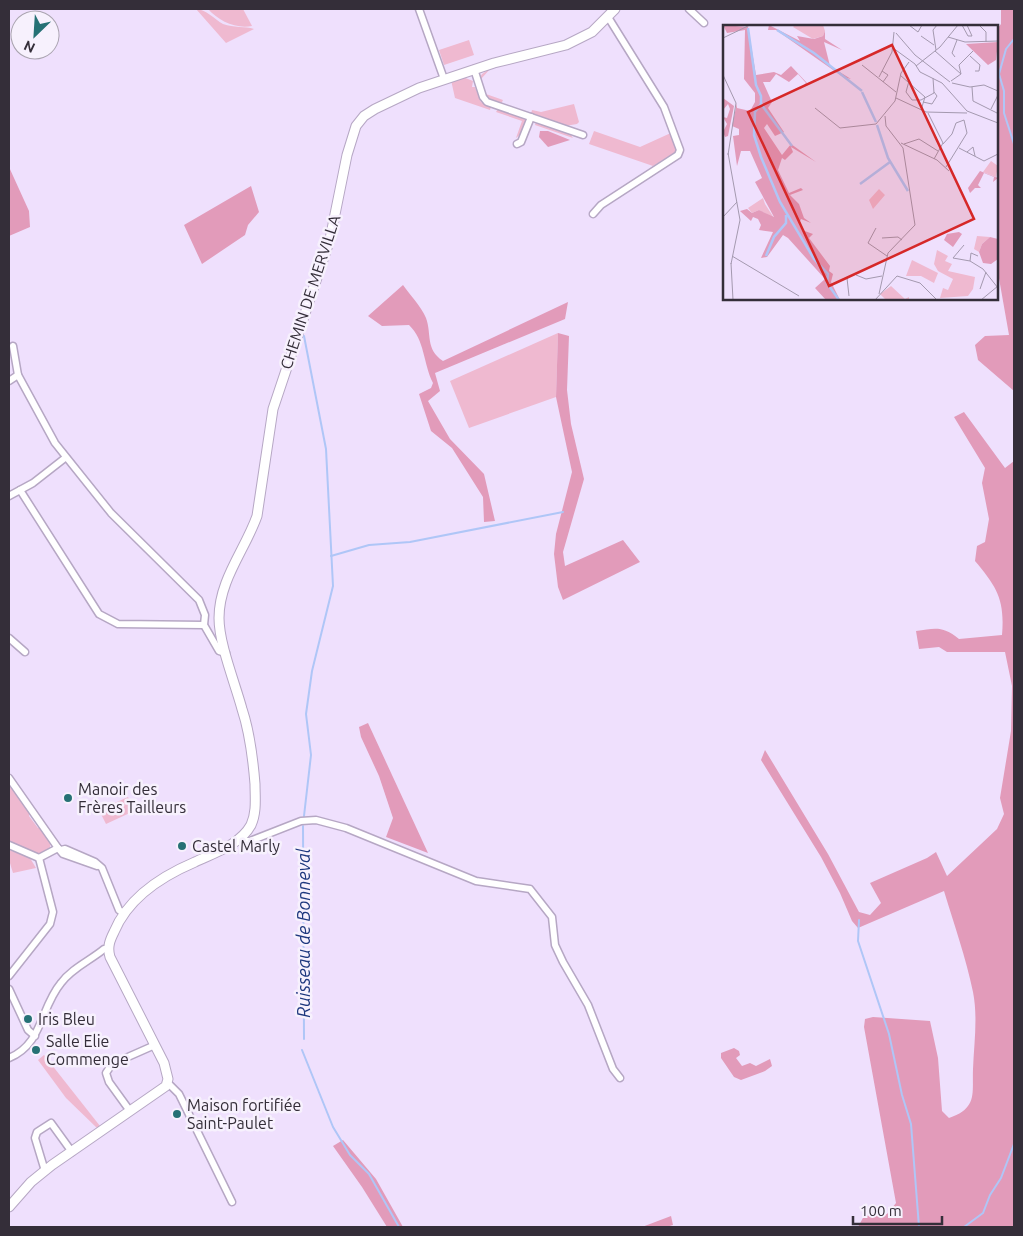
<svg xmlns="http://www.w3.org/2000/svg" width="1023" height="1236" font-family="Ubuntu,sans-serif">
<style>
.green{fill:#efb9d0}
.forest{fill:#e29bba}
.lines{fill:none;stroke-linecap:round;stroke-linejoin:round}
.stream{stroke:#afc6f7;stroke-width:2}
.street-casing{stroke:#b6a7c4;stroke-width:9}
.secondary-casing{stroke:#b6a7c4;stroke-width:11}
.street{stroke:#fff;stroke-width:6}
.secondary{stroke:#fff;stroke-width:9}
.poi-dot{fill:#267175;stroke:#f7f1fd;stroke-width:2}
.labels{text-anchor:middle;stroke-width:5;stroke-linejoin:round;paint-order:stroke}
.street-label{font-size:16px;fill:#342e39;stroke:#f7f1fd}
.poi-label{font-size:16px;fill:#342e39;stroke:#f7f1fd;text-anchor:start}
.water-label{font-size:18px;font-style:italic;fill:#1e387e;stroke:#f7f1fd}
.inset-river{fill:none;stroke:#afc6f7;stroke-width:2.5}
.inset-road{fill:none;stroke:#a499af;stroke-width:1}
.view{fill:#d62828;fill-opacity:0.15;stroke:#d62828;stroke-width:2.5}
.inset-edge{fill:none;stroke:#342e39;stroke-width:2.5}
</style>
<rect width="100%" height="100%" fill="#efe0fd"/>
<g class="green">
<path d="M196,9C206,9 214,19 223,24C234,28 245,26 254,29L226,43Z"/>
<path d="M208,9H243L252,26C235,29 219,21 208,9Z"/>
<polygon points="469,40 474,55 444,65 439,50"/>
<polygon points="491,68 481,79 486,94 503,100 501,104 486,98 479,79 482,74"/>
<polygon points="463,77 473,81 472,87 475,87 481,102 491,107 490,110 455,98 451,80"/>
<polygon points="574,104 579,122 577,124 565,126 531,114 532,110 541,112"/>
<polygon points="498,109 524,118 526,122 523,132 516,138 522,121 496,112"/>
<polygon points="536,122 570,134 573,138 535,125"/>
<polygon points="594,131 640,147 673,132 678,150 676,155 674,153 653,166 589,144"/>
<polygon points="558,333 556,397 469,428 450,381"/>
<polygon points="9,785 12,785 30,811 29,816 38,828 41,828 51,842 49,851 39,854 9,842"/>
<polygon points="128,797 134,811 106,824 99,810"/>
<polygon points="9,850 30,858 36,868 13,873 9,860"/>
<polygon points="44,1055 100,1126 97,1128 66,1098 38,1060"/>
</g>
<g class="forest">
<polygon points="1001,9 1014,9 1014,391 978,360 975,345 985,336 1009,335 997,267 997,29 1001,24"/>
<polygon points="540,131 548,131 570,140 548,147 539,137"/>
<polygon points="9,167 29,211 30,227 9,236"/>
<polygon points="251,186 259,212 248,225 245,235 202,264 184,225"/>
<path d="M403,285C410,295 421,306 426,318C432,334 425,349 443,361L568,302L565,319L435,373L440,391L428,401L450,439L484,474L495,521L484,522L483,497L452,448L431,431L419,394L431,388L433,383C423,363 425,340 409,325L382,326L368,316Z"/>
<polygon points="558,333 569,336 567,390 571,424 584,479 563,552 565,566 623,540 640,562 563,600 558,587 554,554 556,534 572,472 556,397"/>
<path d="M964,412L1005,468L1014,461V1227H858L864,1216L887,1214L896,1203L864,1027L865,1019L873,1017L930,1021L938,1058L942,1111L949,1118C978,1108 972,1093 973,1069C974,1043 978,1017 973,992C966,958 954,924 944,891L858,928L852,921L840,893L821,857L761,760L765,750L828,854L859,912L870,915L881,903L870,883L927,858L936,852L947,876L997,829L1004,814L1000,798L1011,731L1012,686L1005,652H947L939,647L919,649L916,631C936,628 943,626 959,639L1002,635C1005,600 997,587 975,561L977,546L985,542L989,519L982,483L985,468L954,417Z"/>
<polygon points="368,723 428,853 386,837 393,818 379,776 361,737 359,727"/>
<polygon points="734,1048 739,1051 740,1055 736,1058 742,1066 750,1063 756,1066 770,1059 772,1066 765,1071 741,1080 734,1077 721,1058 721,1053"/>
<polygon points="343,1140 376,1179 403,1227 387,1227 362,1187 333,1146"/>
<polygon points="671,1216 673,1225 666,1227 642,1227"/>
</g>
<g class="lines">
<g class="stream">
<polyline points="1014,39 1006,49 999,74 1004,91 1004,113 1014,144"/>
<polyline points="304,336 326,449 333,586 312,671 306,714 311,755 304,816"/>
<polyline points="331,556 369,545 410,542 563,512"/>
<polyline points="303,826 304,1039"/>
<polyline points="859,920 858,941 889,1034 902,1095 911,1124 919,1227"/>
<polyline points="302,1050 333,1127 350,1155 369,1174 399,1227"/>
<polyline points="964,1227 983,1213 990,1195 1001,1178 1014,1144"/>
</g>
<defs>
<g id="street">
<polyline points="419,9 444,79"/>
<polyline points="689,9 704,23"/>
<polyline points="474,69 483,97 487,102 583,135"/>
<polyline points="517,144 521,142 531,117"/>
<polyline points="593,214 601,205 678,155 680,150 664,107 608,17"/>
<polyline points="13,346 18,375 55,443 111,513 199,600 205,615 204,625 219,651 226,653"/>
<polyline points="9,381 18,375"/>
<polyline points="20,490 99,614 118,624 204,625"/>
<polyline points="9,496 33,483 65,458"/>
<polyline points="9,638 25,652"/>
<polyline points="9,778 58,848 63,854 97,866"/>
<polyline points="236,841 250,841 301,821 316,820 346,828 476,881 530,889 552,917 555,945 563,962 588,1005 613,1069 620,1078"/>
<polyline points="9,845 39,858"/>
<polyline points="61,850 65,849 95,862 102,868 119,910 123,913"/>
<polyline points="39,858 58,848"/>
<polyline points="9,976 50,924 53,912 39,858"/>
<polyline points="9,989 28,1030 35,1036"/>
<path d="M9,1058C43,1044 40,1008 61,983C72,968 91,960 104,949H108"/>
<polyline points="168,1083 179,1094 232,1202"/>
<polyline points="130,1111 109,1082 106,1073 112,1064 155,1045"/>
<polyline points="45,1171 35,1138 37,1132 51,1123 72,1152"/>
</g>
<path id="secondary" d="M9,1207L31,1182L52,1165L166,1086L168,1079L164,1063L110,957C107,947 110,940 114,932C128,898 162,876 195,862C214,853 240,845 251,825C257,812 255,797 255,784C253,759 250,733 242,709C235,683 219,644 219,618C219,580 245,550 257,516L273,409L330,239L347,155L356,126L364,116L375,109L419,88L494,63L566,45L592,32L615,9"/>
</defs>
<use href="#street" class="street-casing"/>
<use href="#secondary" class="secondary-casing"/>
<use href="#street" class="street"/>
<use href="#secondary" class="secondary"/>
</g>
<g class="poi-dot">
<circle cx="68" cy="798" r="5"/>
<circle cx="182" cy="846" r="5"/>
<circle cx="28" cy="1019" r="5"/>
<circle cx="36" cy="1050" r="5"/>
<circle cx="177" cy="1114" r="5"/>
</g>
<g class="labels">
<g class="street-label">
<text transform="translate(310 292) rotate(-72)" y="6">CHEMIN DE MERVILLA</text>
</g>
<g class="poi-label">
<text x="78" y="795">Manoir des<tspan x="78" dy="18">Frères Tailleurs</tspan></text>
<text x="192" y="852">Castel Marly</text>
<text x="38" y="1025">Iris Bleu</text>
<text x="46" y="1047">Salle Elie<tspan x="46" dy="18">Commenge</tspan></text>
<text x="187" y="1111">Maison fortifiée<tspan x="187" dy="18">Saint-Paulet</tspan></text>
</g>
<g class="water-label">
<text transform="translate(304 933) rotate(-90)" y="6">Ruisseau de Bonneval</text>
</g>
</g>
<g transform="translate(723 25)">
<rect width="275" height="275" fill="#efe0fd"/>
<path d="M72,0H100L102,6L100,11L90,14L70,2ZM268,136L275,141L273,152L260,147ZM156,164L162,170L150,184L146,175ZM40,173L42,179L51,193L36,185L29,188L25,183ZM254,211L267,212L259,219L256,227L251,224ZM214,225L225,231L222,236L229,239L225,246L252,252L250,264L245,271L217,273L220,263L225,265L230,254L215,246L211,239ZM189,235L215,248L211,258L198,251H183ZM168,261L182,274L186,272V275H163L157,269Z" fill="#efb9d0"/>
<path d="M0,0L25,2L33,50L51,47L58,50L68,41L84,58L76,66L83,58L75,49L66,57L53,49L47,57H40L49,77L45,83L61,107L52,111L44,99L41,103L59,130L68,119L93,137L68,122L70,127L62,135L59,133L55,145L66,168L78,163L80,165L67,170L76,179L81,193L88,198L78,194L76,199L79,205L90,209L86,213L107,241L106,246L110,249L108,257L117,275H103L92,263L102,254L65,213L60,210L44,232L38,233L50,207L36,205L38,200L35,194L30,192L28,196L17,186L24,184L29,188L36,185L51,192L32,157L39,153L27,126H18L14,141L10,111L16,110V104L9,101L14,78V83L27,86L32,77V68L21,54L22,5L4,8ZM46,0L77,16L74,11L91,14L100,11L102,6V14L119,25L101,17L107,41L128,54L120,52L53,5H45ZM275,17L273,35L265,40L243,19ZM0,73L11,81L5,111L2,112L0,107L4,99L0,92L4,93L7,84L5,79L0,85ZM257,146L275,153L270,157L271,152L261,148L255,160L258,163H252L247,168L245,163ZM236,207L239,209L230,222L221,215L224,209ZM267,212L275,214V234L268,239L260,238L256,227L259,219Z" fill="#e29bba"/>
<path class="inset-river" d="M25,3L33,60L38,71V79L32,87L31,110L38,132L57,177L91,234L105,249L104,258L116,275M54,5L91,28L139,66M139,67L153,97M38,79L69,121M154,100L165,133L185,166M137,159L167,137M43,231L51,212L63,198V190"/>
<path class="inset-road" d="M186,0L195,7L199,0M239,0L245,11H249L244,0M256,0L263,7V17M173,8L192,30L227,57M198,11L211,20M225,12L242,17L275,16M0,13L27,0M170,23L192,39L197,47L219,58L244,86L275,98M213,25L210,5L214,0M212,26L238,49M247,31L257,40L256,46H252M232,32L229,28L234,15M139,40L173,67M193,41L217,22L235,0M159,46L165,50L160,57M0,50L13,78L5,130M177,50L202,72L198,85M156,52L169,27L171,7M186,56L183,67L189,75M228,56L238,49L236,40L250,26M229,58L247,62L261,60L275,66M249,62L250,76L274,88M173,73L203,87L244,88M189,75H198L211,68L210,53M200,77L209,79L214,71L211,67M92,83L117,103L153,99L172,76L178,48L186,37M268,84L275,70M205,88L220,118L211,134M178,118L214,135L226,146M181,119L196,114L215,126M220,119L229,109L233,98L241,95M236,123L261,136L275,129M244,127L250,122L252,131M5,128L17,195L8,239M223,142L244,108L241,95M0,192L14,177M153,203L145,218L164,231M159,213L175,212L179,215M241,220L230,233L247,236L260,244L275,263M9,231L76,271M247,236L248,228L255,231M8,238L10,275M133,250L143,254L159,251M124,253L126,271M257,264L263,247M156,269L165,228L192,200L180,123L163,101L162,91M152,275L174,251L197,258L214,275M258,275L275,261"/>
<path class="view" d="M169,20L251,194L106,261L25,87Z"/>
<rect width="275" height="275" class="inset-edge"/>
</g>
<rect width="1023" height="1236" fill="none" stroke="#342e39" stroke-width="20"/>
<g transform="translate(35 35) rotate(205)"><circle r="24" fill="#f7f1fd" stroke="#a9a3af"/>
<path d="M0-4L9 19L0 12L-9 19Z" fill="#267175"/>
<text y="-8" font-size="14" font-weight="bold" text-anchor="middle" fill="#342e39">N</text>
</g>
<path d="M853 1216v8h89v-8" fill="none" stroke="#342e39" stroke-width="2.5"/>
<text x="860" y="1216" font-size="15" fill="#342e39" stroke="#f7f1fd" stroke-width="4" paint-order="stroke">100 m</text>
</svg>
